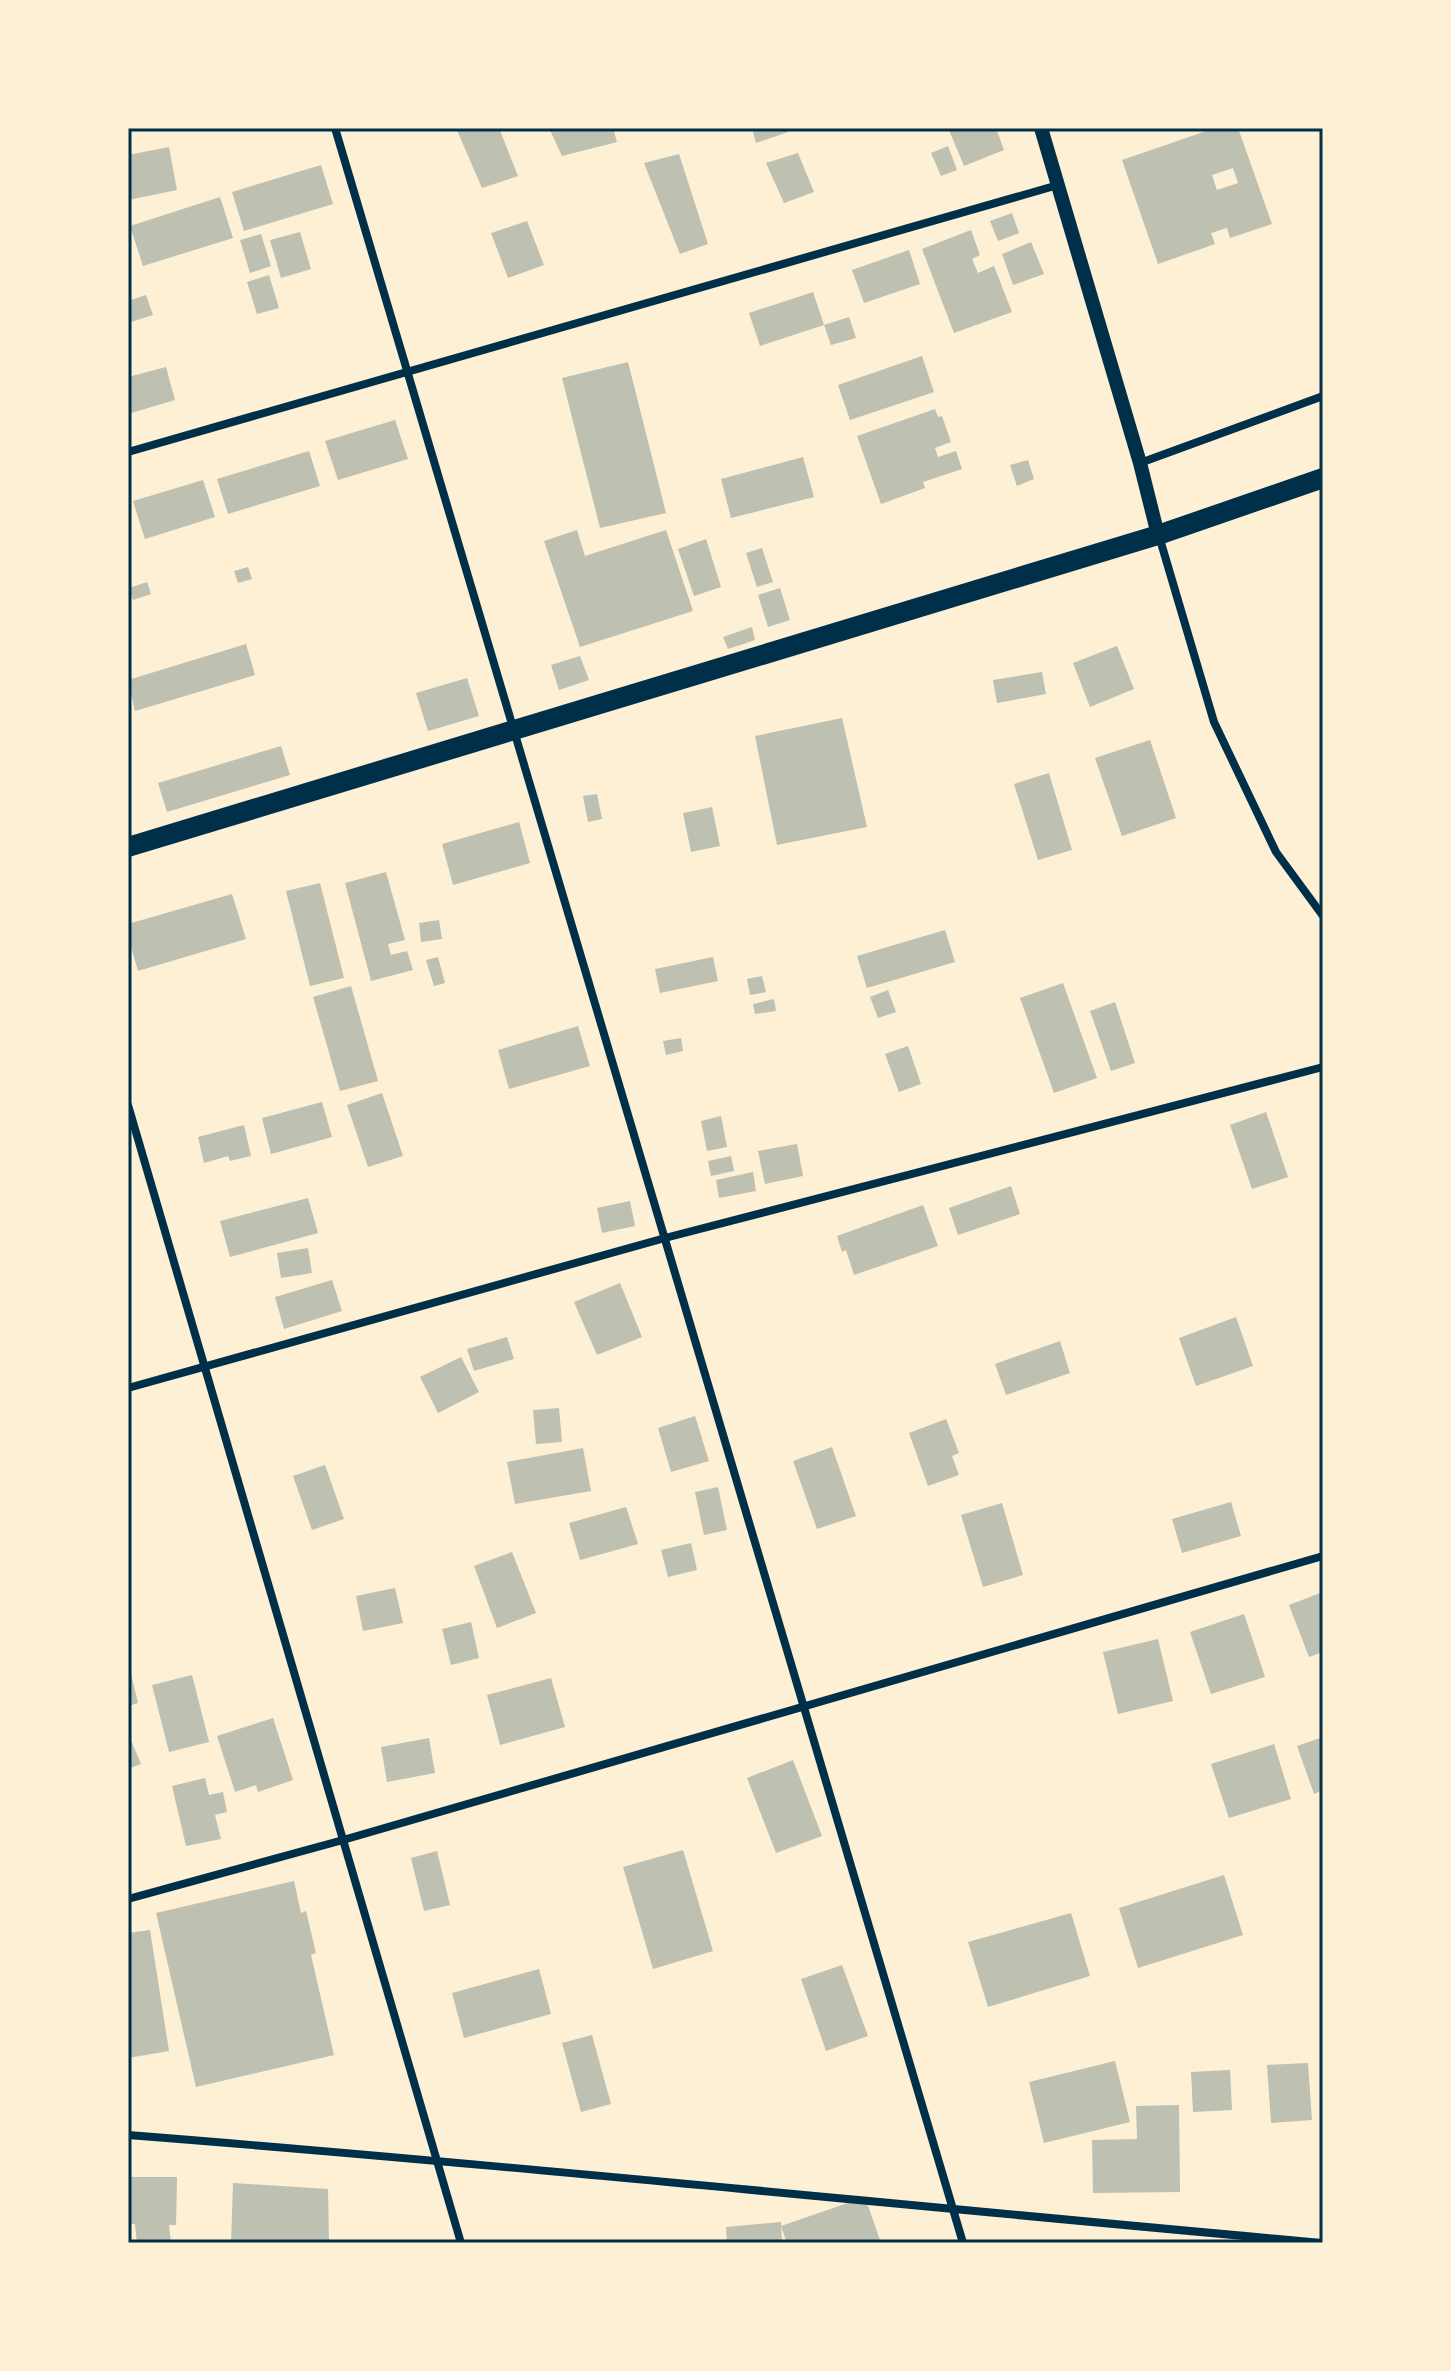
<svg xmlns="http://www.w3.org/2000/svg" width="1451" height="2371" font-family="Commissioner,sans-serif">
<style>
.building{fill:#bec0b2;fill-rule:evenodd}
.lines{fill:none;stroke-linecap:round;stroke-linejoin:round}
.minor{stroke:#003049;stroke-width:8}
.tertiary{stroke:#003049;stroke-width:14}
.primary{stroke:#003049;stroke-width:20}
.neatline{fill:none;stroke:#003049;stroke-width:3}
</style>
<rect width="100%" height="100%" fill="#fdf0d5"/>
<g class="building">
<polygon points="456,128 499,128 518,176 482,188"/>
<polygon points="549,128 613,128 617,142 562,156"/>
<polygon points="752,128 787,128 788,132 756,143"/>
<polygon points="954,128 996,128 1004,150 964,166 949,130"/>
<path d="M1215,128H1238L1272,224L1230,238L1227,228L1211,233L1215,244L1158,264L1122,160ZM1233,168L1238,183L1217,190L1212,175Z"/>
<polygon points="948,146 957,170 941,176 931,153"/>
<polygon points="169,147 177,190 128,200 128,155"/>
<polygon points="798,153 814,192 784,203 766,163"/>
<polygon points="679,154 708,244 680,254 644,163"/>
<polygon points="321,165 333,204 244,231 232,192"/>
<polygon points="220,197 233,238 143,266 130,226"/>
<polygon points="1012,213 1019,233 998,241 990,221"/>
<polygon points="527,221 544,265 508,278 491,233"/>
<polygon points="971,230 980,255 972,259 978,273 994,266 1012,312 954,333 922,249"/>
<polygon points="300,232 311,269 281,278 270,240"/>
<polygon points="261,234 271,266 250,273 240,240"/>
<polygon points="1031,242 1044,274 1013,285 1002,254"/>
<polygon points="909,250 920,284 864,303 852,270"/>
<polygon points="269,275 279,308 257,314 247,282"/>
<polygon points="813,292 824,325 849,317 856,338 831,345 824,325 760,346 749,313"/>
<polygon points="146,295 153,315 128,323 128,301"/>
<polygon points="922,356 934,392 850,420 838,385"/>
<polygon points="628,362 666,513 600,528 562,378"/>
<polygon points="166,367 175,400 128,414 128,377"/>
<polygon points="935,409 938,417 942,416 951,442 935,448 938,457 956,451 962,469 923,482 925,488 881,504 857,436"/>
<polygon points="395,420 408,459 338,480 325,441"/>
<polygon points="309,451 320,486 228,514 217,479"/>
<polygon points="803,457 814,497 731,518 721,479"/>
<polygon points="1028,460 1034,479 1017,486 1010,465"/>
<polygon points="203,480 215,517 145,539 133,501"/>
<polygon points="577,530 585,556 666,530 693,611 580,647 544,541"/>
<polygon points="706,539 721,587 694,596 678,549"/>
<polygon points="762,548 773,582 757,587 746,553"/>
<polygon points="248,567 252,579 238,583 234,571"/>
<polygon points="147,582 151,594 133,600 129,588"/>
<polygon points="780,588 790,620 768,627 758,595"/>
<polygon points="752,627 755,640 728,649 723,637"/>
<polygon points="246,644 255,675 135,711 128,680"/>
<polygon points="1117,646 1134,689 1090,707 1073,663"/>
<polygon points="580,656 589,680 559,690 551,665"/>
<polygon points="1042,672 1046,694 997,703 993,680"/>
<polygon points="467,678 479,716 428,731 416,693"/>
<polygon points="842,718 867,827 777,845 755,736"/>
<polygon points="1150,740 1176,818 1122,836 1095,758"/>
<polygon points="281,746 290,775 167,812 158,783"/>
<polygon points="1049,773 1072,850 1038,860 1014,784"/>
<polygon points="597,794 602,819 588,822 583,796"/>
<polygon points="712,807 720,846 691,852 683,813"/>
<polygon points="519,822 530,863 453,885 442,844"/>
<polygon points="386,872 405,940 388,944 391,955 407,951 413,970 371,981 345,883"/>
<polygon points="320,883 344,978 310,986 286,891"/>
<polygon points="232,894 246,939 138,971 128,936 128,924"/>
<polygon points="439,920 442,939 421,942 419,923"/>
<polygon points="945,930 955,962 867,988 857,956"/>
<polygon points="438,957 445,983 434,986 426,960"/>
<polygon points="713,957 718,981 660,993 655,969"/>
<polygon points="762,976 766,992 750,995 747,979"/>
<polygon points="1063,983 1097,1078 1054,1093 1020,998"/>
<polygon points="351,986 378,1081 340,1091 313,997"/>
<polygon points="888,990 896,1012 878,1018 870,997"/>
<polygon points="774,999 776,1011 755,1014 753,1004"/>
<polygon points="1115,1002 1135,1063 1111,1071 1090,1011"/>
<polygon points="578,1026 590,1066 509,1089 498,1050"/>
<polygon points="681,1038 683,1051 666,1055 663,1041"/>
<polygon points="908,1046 921,1084 899,1092 885,1054"/>
<polygon points="382,1093 403,1156 368,1167 347,1105"/>
<polygon points="322,1102 332,1137 271,1154 262,1118"/>
<polygon points="1266,1112 1288,1177 1252,1189 1230,1125"/>
<polygon points="721,1116 727,1147 707,1151 701,1121"/>
<polygon points="244,1125 251,1156 230,1161 228,1156 204,1163 198,1137"/>
<polygon points="797,1144 803,1176 765,1184 758,1151"/>
<polygon points="731,1156 734,1171 711,1176 708,1161"/>
<polygon points="753,1172 756,1191 719,1198 716,1180"/>
<polygon points="1011,1186 1020,1214 958,1235 949,1208"/>
<polygon points="308,1198 318,1233 230,1257 220,1221"/>
<polygon points="630,1201 635,1226 602,1233 597,1208"/>
<polygon points="923,1205 938,1246 854,1275 846,1250 842,1252 837,1236"/>
<polygon points="308,1248 312,1273 281,1278 277,1253"/>
<polygon points="332,1280 342,1311 284,1329 275,1297"/>
<polygon points="620,1283 642,1337 597,1355 574,1302"/>
<polygon points="1236,1317 1253,1366 1196,1386 1179,1338"/>
<polygon points="507,1337 514,1359 474,1371 467,1349"/>
<polygon points="1060,1341 1070,1373 1006,1395 995,1364"/>
<polygon points="461,1357 479,1392 438,1413 420,1377"/>
<polygon points="559,1408 562,1442 536,1444 533,1410"/>
<polygon points="695,1416 709,1461 671,1472 658,1428"/>
<polygon points="946,1419 959,1453 952,1456 959,1475 928,1486 909,1433"/>
<polygon points="832,1447 856,1516 817,1529 793,1461"/>
<polygon points="583,1448 591,1491 515,1504 507,1462"/>
<polygon points="325,1465 344,1519 312,1530 293,1476"/>
<polygon points="718,1487 727,1530 704,1535 695,1492"/>
<polygon points="1231,1502 1241,1536 1182,1553 1172,1519"/>
<polygon points="1002,1503 1023,1575 983,1587 961,1515"/>
<polygon points="626,1507 638,1544 580,1560 569,1523"/>
<polygon points="691,1543 697,1570 668,1577 661,1550"/>
<polygon points="512,1552 536,1613 497,1628 474,1566"/>
<polygon points="395,1588 403,1623 363,1631 356,1596"/>
<polygon points="1323,1592 1323,1652 1309,1657 1289,1605"/>
<polygon points="1244,1614 1265,1677 1211,1694 1190,1632"/>
<polygon points="471,1622 479,1658 451,1665 442,1629"/>
<polygon points="1158,1639 1173,1701 1118,1714 1103,1652"/>
<polygon points="128,1661 138,1703 128,1706"/>
<polygon points="192,1675 209,1742 169,1752 152,1685"/>
<polygon points="551,1678 565,1727 500,1745 487,1695"/>
<polygon points="273,1718 293,1780 258,1792 256,1785 235,1792 217,1736"/>
<polygon points="128,1733 141,1764 128,1769"/>
<polygon points="1323,1737 1323,1790 1314,1794 1297,1746"/>
<polygon points="429,1738 435,1773 387,1782 381,1747"/>
<polygon points="1274,1744 1291,1799 1229,1818 1211,1764"/>
<polygon points="793,1760 822,1836 776,1853 747,1778"/>
<polygon points="205,1778 209,1795 223,1792 227,1812 215,1815 221,1839 186,1846 172,1786"/>
<polygon points="683,1850 713,1951 653,1969 623,1867"/>
<polygon points="437,1851 450,1905 424,1911 411,1858"/>
<polygon points="1224,1875 1243,1935 1138,1968 1119,1908"/>
<polygon points="294,1881 301,1913 306,1911 316,1953 311,1955 334,2055 196,2087 156,1913"/>
<polygon points="1071,1913 1090,1976 988,2007 968,1942"/>
<polygon points="150,1930 169,2051 128,2058 128,1933"/>
<polygon points="842,1965 868,2036 826,2051 801,1979"/>
<polygon points="539,1969 551,2014 464,2038 452,1993"/>
<polygon points="592,2035 611,2104 581,2112 562,2043"/>
<polygon points="1115,2061 1130,2122 1044,2143 1029,2082"/>
<polygon points="1308,2063 1312,2120 1271,2123 1267,2065"/>
<polygon points="1230,2070 1232,2110 1193,2112 1191,2072"/>
<polygon points="1179,2105 1180,2192 1093,2193 1092,2140 1137,2139 1136,2106"/>
<polygon points="128,2177 177,2177 176,2225 169,2225 171,2243 137,2243 135,2224 128,2224"/>
<polygon points="233,2183 328,2189 329,2243 231,2243"/>
<polygon points="865,2197 881,2243 787,2243 781,2226"/>
<polygon points="781,2222 782,2243 727,2243 726,2227"/>
</g>
<g class="lines">
<g class="minor">
<polyline points="335,128 963,2243"/>
<polyline points="128,452 1058,185"/>
<polyline points="1140,463 1323,396"/>
<polyline points="1159,536 1214,722 1276,852 1323,916"/>
<polyline points="128,1105 461,2243"/>
<polyline points="128,1388 665,1238 1323,1067"/>
<polyline points="128,1899 343,1840 1323,1556"/>
<path d="M128,2135C527,2166 925,2208 1323,2243"/>
</g>
<polyline class="tertiary" points="1041,128 1140,463 1158,535"/>
<polyline class="primary" points="128,847 1158,535 1323,478"/>
</g>
<rect width="1451" height="2371" fill="none" stroke="#fdf0d5" stroke-width="260"/>
<rect x="130" y="130" width="1191" height="2111" class="neatline"/>
</svg>
